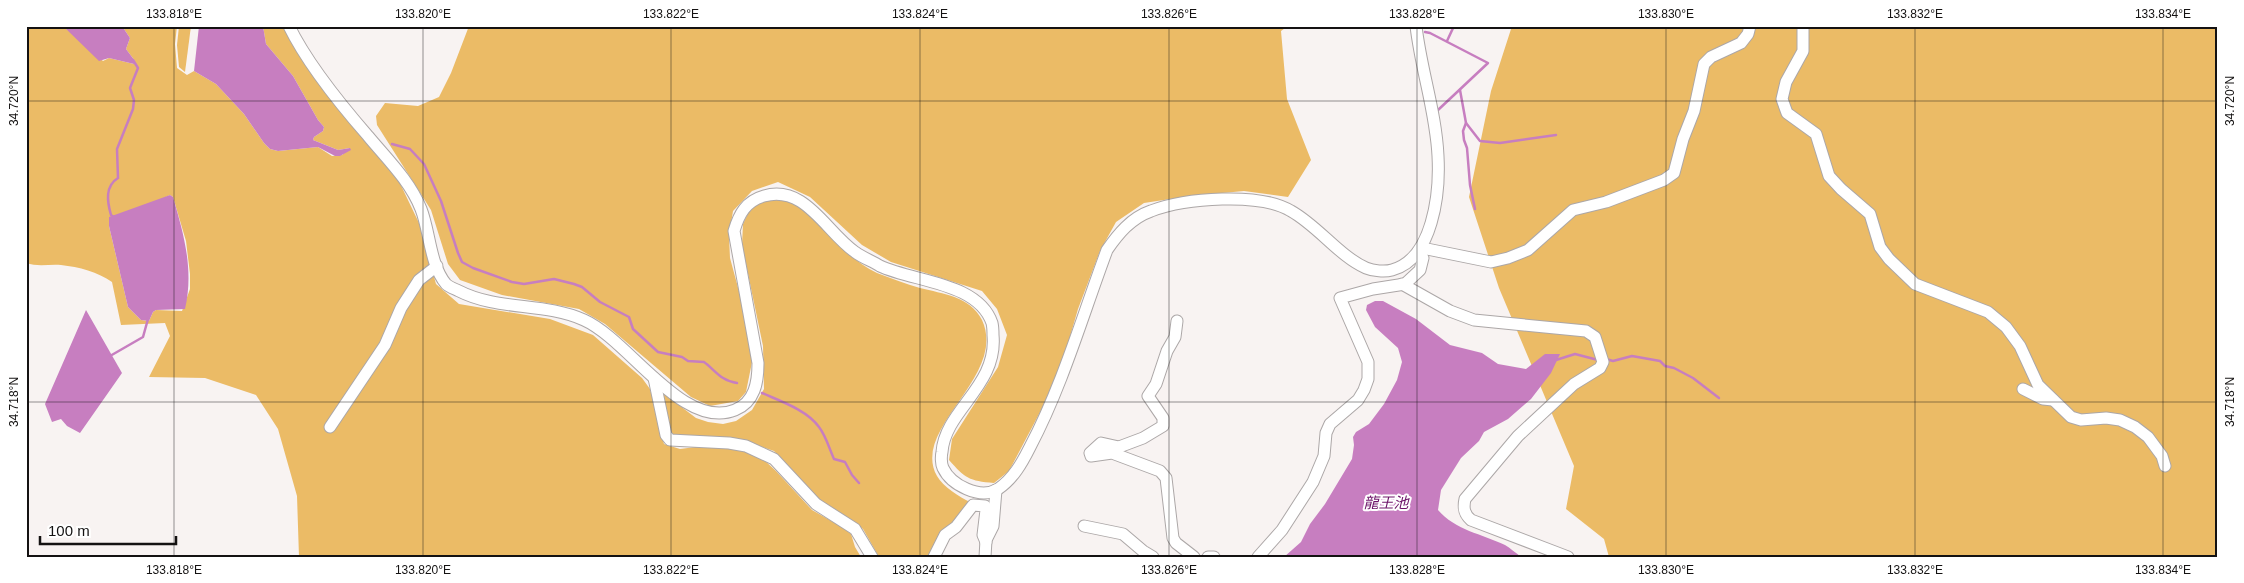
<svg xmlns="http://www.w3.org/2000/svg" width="2244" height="583" font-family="Helvetica,'Noto Sans JP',sans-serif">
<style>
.green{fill:#ebbb66;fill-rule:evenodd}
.water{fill:#c77ec0}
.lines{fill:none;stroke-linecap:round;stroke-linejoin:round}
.stream{stroke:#c77ec0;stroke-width:2.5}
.minor-casing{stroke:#aca7a7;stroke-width:13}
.minor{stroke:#fff;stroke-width:11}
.ticks{fill:none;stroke:#141212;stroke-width:1;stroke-opacity:0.45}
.labels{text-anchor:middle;stroke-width:4;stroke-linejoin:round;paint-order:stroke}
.water-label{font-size:15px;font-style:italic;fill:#6c1368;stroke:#fff}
.neatline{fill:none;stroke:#141212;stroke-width:2}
.ticks-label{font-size:12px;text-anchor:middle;fill:#141212}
</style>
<rect width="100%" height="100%" fill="#f8f3f2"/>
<g class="green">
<path d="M26,26H63L103,61L109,58L134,64L135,61L126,49L130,38L122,26H177L175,44L177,68L187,75L194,71L216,84L244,114L264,143L270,149L278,151L318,147L332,156L342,155L350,148L338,150L313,140L314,137L323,131L324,127L318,120L293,76L266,44L263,26H282L306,62L396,175L419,223L436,284L459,304L550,319L593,335L642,378L650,389L664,444L680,449L711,445L746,452L762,458L776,471L812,510L842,527L851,534L855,547L861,557H299L297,496L278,429L256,395L205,378L149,377L170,336L165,323L121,325L112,282C98,272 79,267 61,265C49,264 38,267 26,263ZM170,195L173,197L186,241L190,274V289L182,311L156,310L153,312L149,321L141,320L128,307L109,226Z"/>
<polygon points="179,26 191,26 185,72 179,67 177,45"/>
<path d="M469,26H1288L1281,31L1287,99L1311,160L1288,197L1244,191L1190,196L1144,203L1116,222L1100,251L1078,309L1058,378L1009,471L994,483C969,481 965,478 949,460L952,439L998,367L1007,335L997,309L982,291L891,262L862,245L810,197L778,182L752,191L733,211L729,236L730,258L740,295L752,362L746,392L738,401L710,406L691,397L605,324L579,309L502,295L460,280L448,264L431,210L377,125L376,116L385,103L418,106L439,97L451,73Z"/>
<polygon points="1512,26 2218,26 2218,557 1609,557 1604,539 1566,509 1574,466 1499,288 1469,197 1491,91"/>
<path d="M783,198C789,201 797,204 803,208C829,228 846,259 877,273C891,278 906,284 920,288C943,294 970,296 982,320C1008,377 910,428 937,476C943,487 960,497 970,502L931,557H879L863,529L845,516L820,502L774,451L739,439L673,436L668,428L663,393L696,418L708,422L723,424L736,421L752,410L764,389L763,346L742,245L743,224L751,207L767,199Z"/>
</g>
<g class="water">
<polygon points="63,26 122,26 130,38 126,49 135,61 134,64 109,58 99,61"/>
<polygon points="199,26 263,26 266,44 293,76 318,120 324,127 323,131 314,137 313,140 338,150 350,148 351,150 340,156 335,156 318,147 278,151 270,149 264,143 244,114 216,84 194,71"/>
<path d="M170,195L173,197C184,235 194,270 185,309L156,310L153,312L149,321L141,320L128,307L109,226V217Z"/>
<path d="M1375,301H1383L1416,319L1450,345L1482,353L1498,364L1526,369L1545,354H1560L1551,373L1531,399L1508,419L1484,432L1479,441L1461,458L1441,490L1438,510C1455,530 1482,534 1505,545C1510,548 1516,553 1521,557H1284L1301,542L1310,524L1325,504L1352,459L1354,445L1353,437L1356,432L1369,424L1384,404L1397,380L1402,362L1398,348L1375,327L1366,310L1367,305Z"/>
<polygon points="86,310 122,373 80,433 67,426 61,419 52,422 45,404"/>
</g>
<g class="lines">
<g class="stream">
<polyline points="1425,32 1430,33 1488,63 1438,110"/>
<polyline points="1447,41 1454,26"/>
<polyline points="1460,90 1466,123 1480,141 1500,143 1556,135"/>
<polyline points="1466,123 1463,131 1464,140 1467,148 1470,185 1475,209"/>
<path d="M392,144L410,149L424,164L441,201L458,253L462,262L473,268L512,282L524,284L554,279L574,284L582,287L600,302L629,317L633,329L658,352L682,357L688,361L704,362C715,370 721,381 737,383"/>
<path d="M114,217L111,215C107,201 105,186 118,178L117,149L133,109L134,100L130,88L138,68L133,60"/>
<polyline points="110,356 143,337 148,319"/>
<polyline points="1606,359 1613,361 1632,356 1660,361 1665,366 1674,368 1693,378 1719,398"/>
<polyline points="1556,360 1575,354 1598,360"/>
<path d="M762,393C780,401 807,410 819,427C826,436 829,448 834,459L845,462L852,475L859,483"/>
</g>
<defs>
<g id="minor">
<path d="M289,26C307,63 341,105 368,136C387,159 410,181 421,209C430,232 430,265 446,284C449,287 455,289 459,291C498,311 544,302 584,320C629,340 683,431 735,410C755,402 758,382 758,363L734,231C739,214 746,201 764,196C805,184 826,232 855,252C863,258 872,261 880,266C914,282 978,282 992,323C993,327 993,332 993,335C998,386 945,410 942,452C941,456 941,464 943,468C951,485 980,500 998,489C1013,479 1022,463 1030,447C1063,384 1082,317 1107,250C1118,234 1131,218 1151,211C1185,198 1260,192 1291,211C1318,226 1339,256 1366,268C1373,271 1385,272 1392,270C1433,259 1440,193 1438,156C1436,112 1421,70 1416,26"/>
<polyline points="1803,26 1803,51 1786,82 1782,99 1787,113 1816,134 1829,176 1841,189 1870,214 1880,247 1889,259 1915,284 1988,312 2006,327 2020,346 2038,385 2071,417 2081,420 2106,418 2120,420 2135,427 2148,437 2162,456 2165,466"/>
<polyline points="1422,248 1491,262 1508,258 1528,250 1573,210 1606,202 1664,180 1674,173 1683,139 1694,111 1704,64 1711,57 1741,43 1748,34 1750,26"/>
<path d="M1402,284L1450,311L1474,320L1586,331L1595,337L1603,362L1600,368L1574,384L1518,436L1465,499C1463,508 1464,514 1471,520L1568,557"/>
<polyline points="1177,321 1175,337 1167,351 1156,384 1148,396 1163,418 1163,426 1143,438 1119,447 1101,443 1090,453 1091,456 1112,453 1160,471 1166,478 1173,538 1176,543 1194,557"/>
<polyline points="654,378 666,435 670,440 729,443 746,446 774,459 816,504 855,529 872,557"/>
<polyline points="2023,389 2043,399 2053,400"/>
<polyline points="330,427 385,345 401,308 419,280 437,266"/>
<polyline points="1084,526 1123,534 1143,551 1153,557"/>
<polyline points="934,557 945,535 956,527 973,505 985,506 986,510 983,535 986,542"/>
<polyline points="985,557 986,540 993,526 996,490"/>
<polyline points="1208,557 1214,557"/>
<polyline points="1258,557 1282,530 1313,482 1324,456 1326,433 1330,424 1358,400 1364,390 1368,379 1368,362 1340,298 1373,289 1405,284 1420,270 1423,258 1418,252"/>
</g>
</defs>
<use href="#minor" class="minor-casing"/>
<use href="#minor" class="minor"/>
</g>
<path class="ticks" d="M174,26V557M423,26V557M671,26V557M920,26V557M1169,26V557M1417,26V557M1666,26V557M1915,26V557M2163,26V557M26,101H2218M26,402H2218"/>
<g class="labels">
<g class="water-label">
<text x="1386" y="508">龍王池</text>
</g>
</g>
<rect width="2244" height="583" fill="none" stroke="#ffffff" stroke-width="55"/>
<path d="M40 536v8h136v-8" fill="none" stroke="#141212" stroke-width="2.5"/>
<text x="48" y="536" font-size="15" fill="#141212" stroke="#ffffff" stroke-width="4" paint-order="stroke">100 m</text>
<rect x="28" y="28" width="2188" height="528" class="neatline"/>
<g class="ticks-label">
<text x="174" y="18">133.818°E</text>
<text x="423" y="18">133.820°E</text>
<text x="671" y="18">133.822°E</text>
<text x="920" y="18">133.824°E</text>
<text x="1169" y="18">133.826°E</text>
<text x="1417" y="18">133.828°E</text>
<text x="1666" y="18">133.830°E</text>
<text x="1915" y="18">133.832°E</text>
<text x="2163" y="18">133.834°E</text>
<text transform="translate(14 101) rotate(-90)" y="4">34.720°N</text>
<text transform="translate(2230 101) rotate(-90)" y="4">34.720°N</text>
<text transform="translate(14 402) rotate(-90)" y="4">34.718°N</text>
<text transform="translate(2230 402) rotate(-90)" y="4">34.718°N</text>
<text x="174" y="574">133.818°E</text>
<text x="423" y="574">133.820°E</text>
<text x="671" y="574">133.822°E</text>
<text x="920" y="574">133.824°E</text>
<text x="1169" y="574">133.826°E</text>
<text x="1417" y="574">133.828°E</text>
<text x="1666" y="574">133.830°E</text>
<text x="1915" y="574">133.832°E</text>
<text x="2163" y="574">133.834°E</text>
</g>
</svg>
